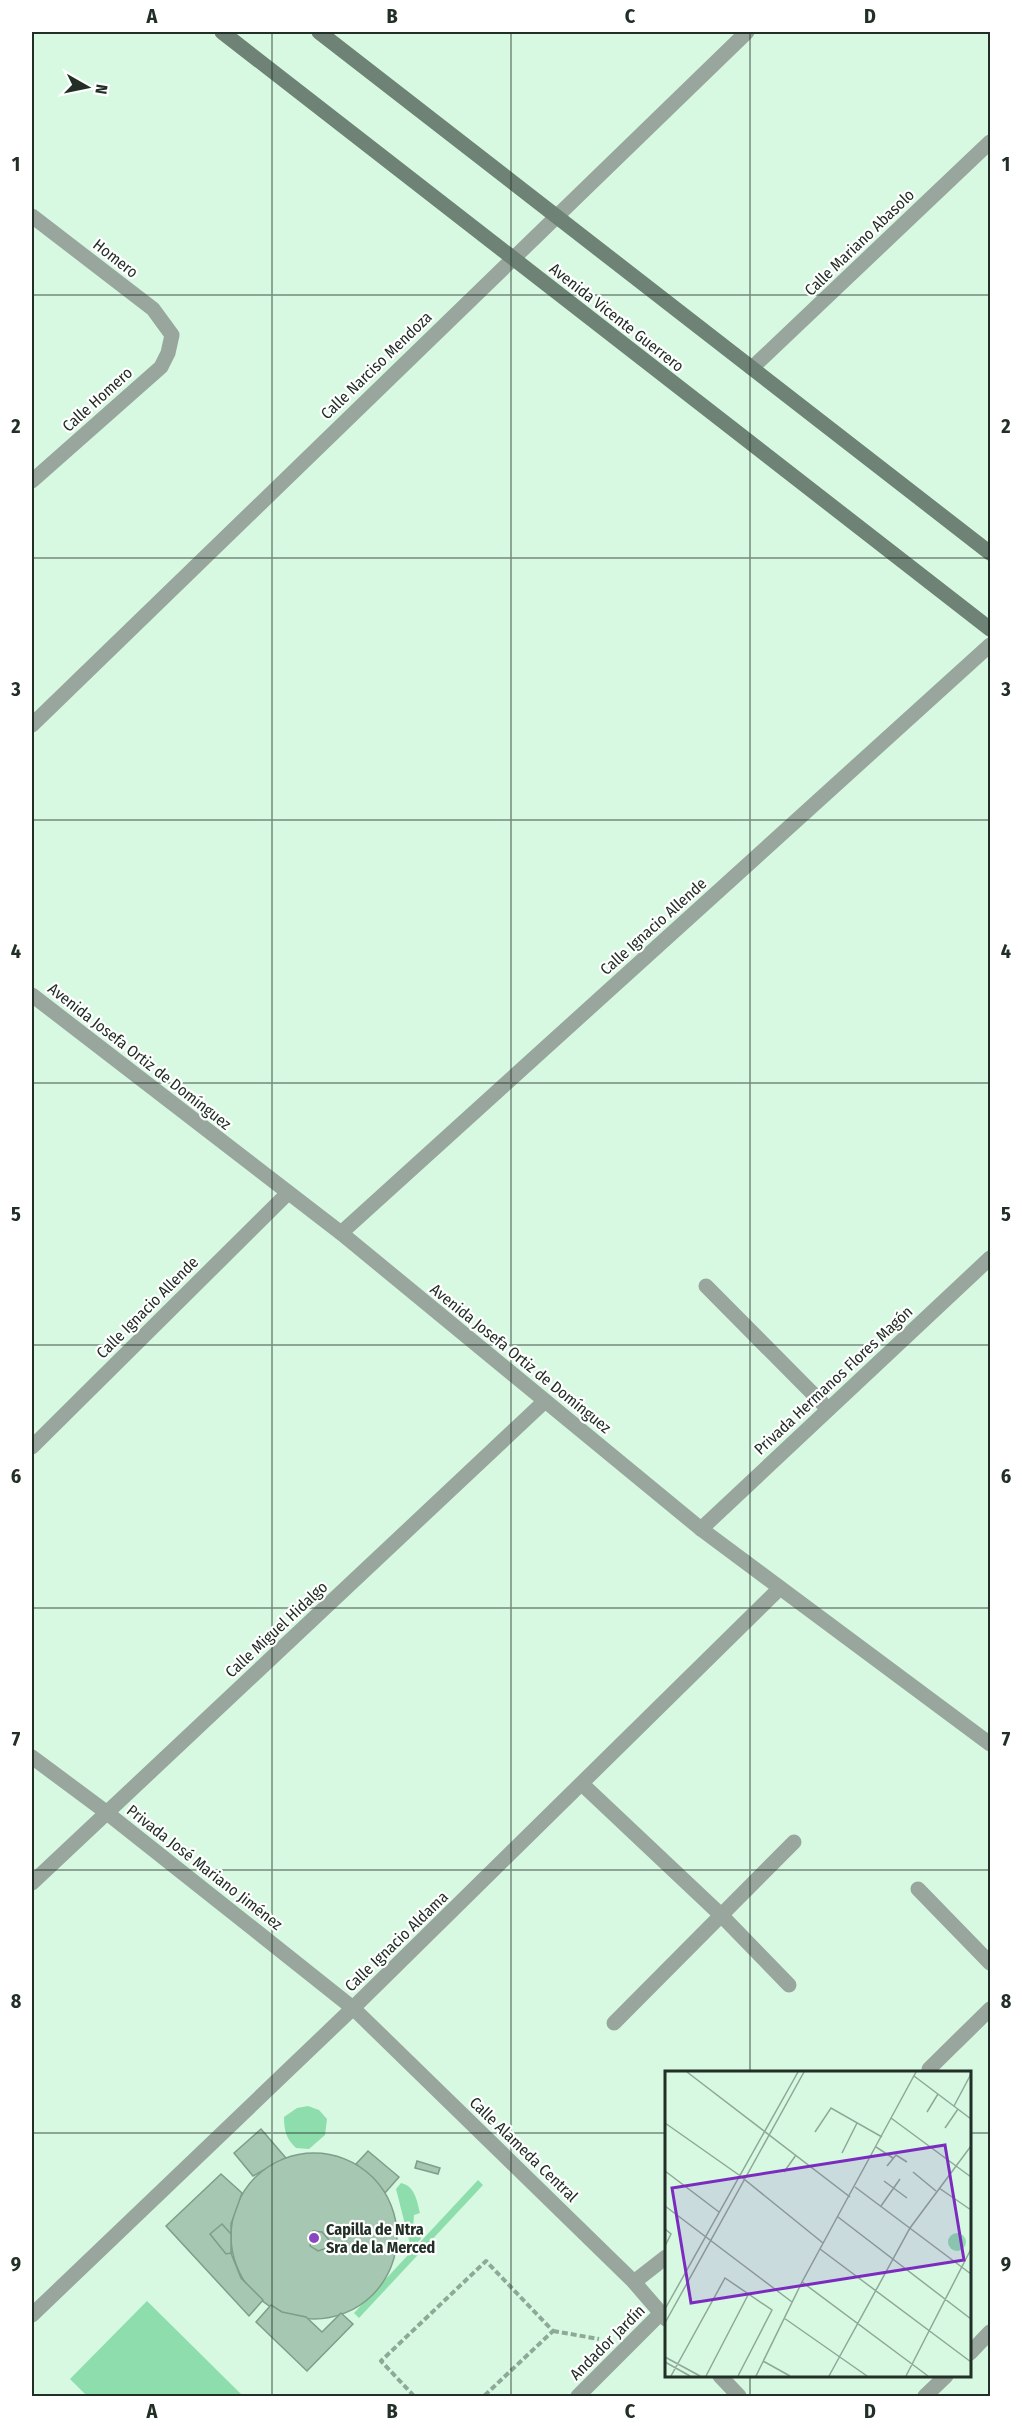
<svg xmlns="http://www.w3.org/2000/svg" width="1022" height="2428" font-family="'Fira Sans Condensed',sans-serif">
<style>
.green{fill:#8edead}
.building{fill:#a6c7b1;stroke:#7e9e89;stroke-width:1.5}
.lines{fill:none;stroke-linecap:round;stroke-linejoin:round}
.path{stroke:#8fa998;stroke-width:4;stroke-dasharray:6 3;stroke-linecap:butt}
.lane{stroke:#98a69d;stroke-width:15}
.street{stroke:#98a69d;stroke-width:15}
.secondary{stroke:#6e8375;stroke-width:15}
.grid{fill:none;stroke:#222f26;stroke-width:1.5;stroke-opacity:0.55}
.poi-dot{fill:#8949be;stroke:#fff;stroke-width:2}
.labels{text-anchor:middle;stroke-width:4.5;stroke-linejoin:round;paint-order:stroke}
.street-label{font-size:16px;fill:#222f26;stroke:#fff}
.poi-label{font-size:16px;font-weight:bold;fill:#222f26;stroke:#fff;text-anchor:start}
.inset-road{fill:none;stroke:#8fa897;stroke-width:1.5}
.view{fill:#7b2cbf;fill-opacity:0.15;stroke:#7b2cbf;stroke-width:3}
.inset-edge{fill:none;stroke:#222f26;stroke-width:3}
.neatline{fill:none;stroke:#222f26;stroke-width:2}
.grid-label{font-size:20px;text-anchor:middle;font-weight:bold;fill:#222f26}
</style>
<rect width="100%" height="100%" fill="#d7f9e2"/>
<g class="green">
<path d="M308,2106L319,2110L327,2119L325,2135L309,2149L296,2148C286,2139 284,2130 284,2117L297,2108Z"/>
<polygon points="478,2180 483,2185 359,2318 354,2313"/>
<path d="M401,2183C415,2186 417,2201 420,2213L414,2215L413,2228L419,2232L421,2239L411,2248L396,2189Z"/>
<polygon points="147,2301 243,2396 87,2396 70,2379"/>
</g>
<g class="building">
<polygon points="261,2129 286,2158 253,2176 234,2153"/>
<polygon points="368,2151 399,2177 385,2193 356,2164"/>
<circle cx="314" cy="2236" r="83"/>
<polygon points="417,2161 440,2168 438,2174 415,2168"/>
<polygon points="221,2174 242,2193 231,2224 231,2253 241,2278 263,2300 249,2316 166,2226"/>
<polygon points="222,2224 231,2234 231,2253 226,2254 210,2234"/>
<polygon points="313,2231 322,2232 329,2240 327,2248 318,2251 310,2246"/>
<polygon points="271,2305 282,2312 306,2317 322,2332 341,2313 353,2324 307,2371 256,2322"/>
</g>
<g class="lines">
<g class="path">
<polyline points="553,2331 599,2339"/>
<polyline points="414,2396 381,2361 486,2261 553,2331 484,2396"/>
</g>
<polyline class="lane" points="706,1286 828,1409"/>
<g class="street">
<polyline points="32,216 153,309 172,335 168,353 161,367 32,481"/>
<polyline points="752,368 990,142"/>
<polyline points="32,725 747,32"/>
<polyline points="32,995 341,1233 701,1529 990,1744"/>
<polyline points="341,1233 990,645"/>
<polyline points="32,1447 288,1193"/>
<polyline points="701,1529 990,1258"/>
<polyline points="32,1757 106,1812 353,2008 634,2282 666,2319"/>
<polyline points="582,1784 722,1916 789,1985"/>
<polyline points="32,1883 545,1401"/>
<polyline points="918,1889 990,1963"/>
<polyline points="614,2023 794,1842"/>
<polyline points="929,2069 990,2009"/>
<polyline points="634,2282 666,2257"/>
<polyline points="32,2315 353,2008 780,1588"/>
<polyline points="970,2353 990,2332"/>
<polyline points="720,2376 739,2396"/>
<polyline points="578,2396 661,2313"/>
<polyline points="925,2396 946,2376"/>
</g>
<g class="secondary">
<polyline points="222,32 990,629"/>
<polyline points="319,32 990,553"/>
</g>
</g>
<path class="grid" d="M272,32V2396M511,32V2396M750,32V2072M32,295H990M32,558H990M32,820H990M32,1083H990M32,1345H990M32,1608H990M32,1870H990M32,2133H666M970,2133H990M750,2376V2396"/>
<circle class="poi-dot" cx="314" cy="2238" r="6"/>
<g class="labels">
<g class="street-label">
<text transform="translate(859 242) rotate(-44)" y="6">Calle Mariano Abasolo</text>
<text transform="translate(116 258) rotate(38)" y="6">Homero</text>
<text transform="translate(617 317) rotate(38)" y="6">Avenida Vicente Guerrero</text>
<text transform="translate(376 365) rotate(-44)" y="6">Calle Narciso Mendoza</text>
<text transform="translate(97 399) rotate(-42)" y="6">Calle Homero</text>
<text transform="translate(653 926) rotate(-42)" y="6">Calle Ignacio Allende</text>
<text transform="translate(140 1056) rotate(38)" y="6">Avenida Josefa Ortiz de Domínguez</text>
<text transform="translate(147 1307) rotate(-45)" y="6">Calle Ignacio Allende</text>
<text transform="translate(521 1358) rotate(39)" y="6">Avenida Josefa Ortiz de Domínguez</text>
<text transform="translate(833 1380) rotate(-43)" y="6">Privada Hermanos Flores Magón</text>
<text transform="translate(276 1629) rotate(-43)" y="6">Calle Miguel Hidalgo</text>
<text transform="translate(205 1867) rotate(38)" y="6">Privada José Mariano Jiménez</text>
<text transform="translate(396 1941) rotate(-44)" y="6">Calle Ignacio Aldama</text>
<text transform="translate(524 2149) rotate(44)" y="6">Calle Alameda Central</text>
<text transform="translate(607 2342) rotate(-45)" y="6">Andador Jardín</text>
</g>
<g class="poi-label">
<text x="326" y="2235">Capilla de Ntra<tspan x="326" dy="18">Sra de la Merced</tspan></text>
</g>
</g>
<g transform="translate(665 2071)">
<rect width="306" height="306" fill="#d7f9e2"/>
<path d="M283 171a9 9 0 1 1 18 0a9 9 0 1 1-18 0Z" fill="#8edead"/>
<path class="inset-road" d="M22,1L185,126M249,5L306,48M289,35L306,3M262,41L273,23M226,47L306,106M0,52L74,104L158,172M280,57L293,38M150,61L166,37L217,66M211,76L228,87M177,82L192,52M222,95L231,84L242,91M0,100L54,141M119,101L131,84M248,101L271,120M219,110L242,127M190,116L306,203M274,117L306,139M0,135L127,231M216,135L235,108M173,146L306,248M0,158L6,163L0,175M155,178L306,291M137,211L263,305M0,238L133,1M119,247L202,305M0,252L139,1M0,286L35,305M98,290L125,305M0,291L25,305M6,305L60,207L107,239L73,305M41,305L83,224M91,305L137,211L251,1M164,305L245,157L306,75M241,305L306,178"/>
<path class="view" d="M280,74L299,189L26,232L7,117Z"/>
<rect width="306" height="306" class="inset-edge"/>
</g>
<rect width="1022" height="2428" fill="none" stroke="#ffffff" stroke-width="66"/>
<g transform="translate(87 87) rotate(99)" stroke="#ffffff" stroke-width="4.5" paint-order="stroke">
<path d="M0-4.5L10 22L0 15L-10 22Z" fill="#222f26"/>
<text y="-9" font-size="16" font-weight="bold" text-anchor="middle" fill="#222f26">N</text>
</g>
<rect x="33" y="33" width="956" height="2362" class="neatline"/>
<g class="grid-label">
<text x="152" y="23">A</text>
<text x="392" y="23">B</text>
<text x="630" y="23">C</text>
<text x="870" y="23">D</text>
<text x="16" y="171">1</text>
<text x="1006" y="171">1</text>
<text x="16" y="433">2</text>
<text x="1006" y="433">2</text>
<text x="16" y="696">3</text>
<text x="1006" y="696">3</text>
<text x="16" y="958">4</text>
<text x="1006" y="958">4</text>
<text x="16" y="1221">5</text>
<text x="1006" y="1221">5</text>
<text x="16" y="1483">6</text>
<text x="1006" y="1483">6</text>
<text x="16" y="1746">7</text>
<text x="1006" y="1746">7</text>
<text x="16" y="2008">8</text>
<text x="1006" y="2008">8</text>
<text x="16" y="2271">9</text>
<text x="1006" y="2271">9</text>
<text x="152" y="2418">A</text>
<text x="392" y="2418">B</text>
<text x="630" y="2418">C</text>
<text x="870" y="2418">D</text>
</g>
</svg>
